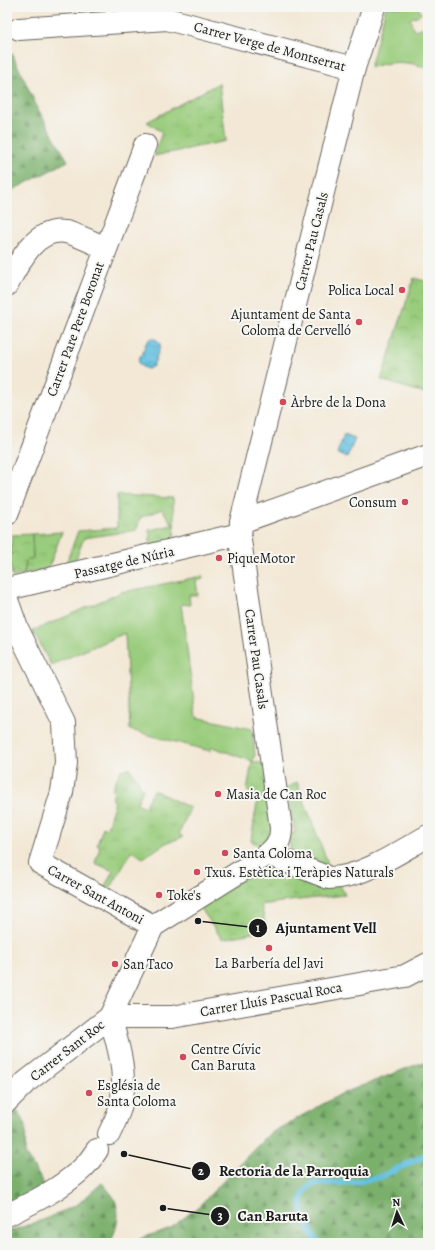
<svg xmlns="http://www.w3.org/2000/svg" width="435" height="1250" font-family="Alegreya,serif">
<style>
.grass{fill:url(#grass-tufts);stroke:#5a744c}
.forest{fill:url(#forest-firs);stroke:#4b6644}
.park{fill:url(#park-crowns);stroke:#5a744c}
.garden{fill:#99cc7c;stroke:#5a744c}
.water{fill:url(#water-waves);stroke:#3f6e7e}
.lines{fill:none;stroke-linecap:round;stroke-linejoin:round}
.stream{stroke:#62c0e0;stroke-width:6}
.minor-casing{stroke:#67635d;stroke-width:24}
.minor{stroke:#fff;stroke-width:22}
.poi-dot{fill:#d1495b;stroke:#f6f6f2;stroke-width:1.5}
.labels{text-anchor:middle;stroke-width:4;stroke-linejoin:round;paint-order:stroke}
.street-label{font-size:14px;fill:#1c1c1c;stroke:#f6f6f2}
.poi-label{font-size:14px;fill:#1c1c1c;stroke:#f6f6f2;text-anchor:start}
.leader{fill:none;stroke:#1c1c1c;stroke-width:1.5}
.callout-dot{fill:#1c1c1c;stroke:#f6f6f2;stroke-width:1.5}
.mark-label{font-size:12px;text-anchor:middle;font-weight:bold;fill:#fff}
.callout-label{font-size:15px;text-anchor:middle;font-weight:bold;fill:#1c1c1c;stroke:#f6f6f2;stroke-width:4;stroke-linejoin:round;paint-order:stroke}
</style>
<defs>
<pattern id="grass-tufts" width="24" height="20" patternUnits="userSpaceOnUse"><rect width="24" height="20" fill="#99cc7c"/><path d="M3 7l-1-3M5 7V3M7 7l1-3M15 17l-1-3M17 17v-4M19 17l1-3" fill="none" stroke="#83af6b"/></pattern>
<pattern id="forest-firs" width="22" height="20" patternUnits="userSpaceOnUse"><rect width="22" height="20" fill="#7ab06c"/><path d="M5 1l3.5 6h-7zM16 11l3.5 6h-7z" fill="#638e58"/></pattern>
<pattern id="park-crowns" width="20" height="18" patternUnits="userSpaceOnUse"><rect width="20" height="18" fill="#99cc7c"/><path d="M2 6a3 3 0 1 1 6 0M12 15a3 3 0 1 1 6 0" fill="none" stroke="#83af6b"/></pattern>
<pattern id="water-waves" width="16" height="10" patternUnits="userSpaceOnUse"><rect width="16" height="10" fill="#62c0e0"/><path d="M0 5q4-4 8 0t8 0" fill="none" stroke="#54a4c0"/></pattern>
</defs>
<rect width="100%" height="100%" fill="#f6f6f2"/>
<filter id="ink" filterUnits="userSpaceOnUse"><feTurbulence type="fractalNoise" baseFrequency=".025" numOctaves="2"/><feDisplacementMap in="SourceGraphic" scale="8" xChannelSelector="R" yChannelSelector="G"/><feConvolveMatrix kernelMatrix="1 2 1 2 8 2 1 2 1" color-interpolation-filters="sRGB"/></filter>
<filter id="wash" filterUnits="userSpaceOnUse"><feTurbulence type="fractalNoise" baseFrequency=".012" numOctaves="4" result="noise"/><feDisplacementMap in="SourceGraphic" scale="16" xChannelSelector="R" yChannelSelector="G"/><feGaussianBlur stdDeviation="0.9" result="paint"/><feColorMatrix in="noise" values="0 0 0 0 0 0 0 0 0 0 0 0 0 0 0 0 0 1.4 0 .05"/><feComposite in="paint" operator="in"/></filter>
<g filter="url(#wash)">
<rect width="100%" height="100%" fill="#f3e8d5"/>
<g class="grass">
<polygon points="219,83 226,141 154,156 162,132 147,122"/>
<polygon points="117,495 173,498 175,542 151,547 149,530 173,525 162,509 140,518 137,530 84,538 74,564 65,566 78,531 117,528"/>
<polygon points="62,532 48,569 24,574 26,561 33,558 32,534"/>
<polygon points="130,768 143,790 137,803 146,808 147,807 145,805 154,790 190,808 179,834 183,837 166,843 143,858 132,851 109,891 104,888 113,871 95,863 100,847 97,845 103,827 107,828 115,801 112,800 114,791 112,789 121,770"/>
</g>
<g class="forest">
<polygon points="7,28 8,45 39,111 68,161 7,193"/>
<polygon points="428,1060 428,1243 127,1243 171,1228 199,1206 269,1134 341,1094"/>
<polygon points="17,1109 26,1125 25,1153 47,1189 7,1208 7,1119"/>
<path d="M102,1183C106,1188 111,1193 114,1198C121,1213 118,1229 109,1243H7V1232L43,1220L78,1204Z"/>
</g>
<g class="park">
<polygon points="414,278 428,282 428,394 381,380"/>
<polygon points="32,534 33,558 26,561 24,574 12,577 10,559 12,535"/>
<polygon points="252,761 268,765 275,827 262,847 251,841 258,796 247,791"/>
<polygon points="297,782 330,869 291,852 288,835 295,833 289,800 283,800 282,791"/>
<polygon points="268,865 340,885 345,895 289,901 261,905 267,930 222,939 198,904"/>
</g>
<g class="garden">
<path d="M386,7H418L421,14L410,19L414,30L425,27L428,47V69C410,60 388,61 370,68Z"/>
<polygon points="202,576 203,579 196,581 198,595 189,595 190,605 181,604 196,717 252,729 255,755 252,761 212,747 210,751 130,730 125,633 51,665 33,631 124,591 124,592"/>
</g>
<g class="water">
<path d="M151,338L157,340L160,344V347L155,361L153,366L148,369C142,368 137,364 139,358C141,354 142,357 143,352C145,346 145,342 151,338Z"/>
<polygon points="344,435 355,439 347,458 337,453"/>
</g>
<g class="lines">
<path class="stream" d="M318,1243C310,1231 296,1208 304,1193C305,1190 310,1186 312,1184L355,1182L380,1177L428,1154"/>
</g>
</g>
<g filter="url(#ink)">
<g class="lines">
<defs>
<g id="minor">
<polyline points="19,29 167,19 354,68"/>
<path d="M7,285C18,264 35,227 65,232C75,233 95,244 106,248"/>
<polyline points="7,514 145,145"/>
<polyline points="241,522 428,455"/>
<polyline points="7,589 240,534"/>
<polyline points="7,600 17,628 64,723 66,763 62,792 40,863 153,926"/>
<path d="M268,854L329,878C362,878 399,852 428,836"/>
<polyline points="110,1017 172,1017 405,976 428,964"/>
<polyline points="7,1101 26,1082 110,1017"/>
<path d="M109,1134C113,1126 117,1117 120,1108C128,1078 119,1047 110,1017L153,926L268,854C277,846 281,841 281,828L240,540L241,522L354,68L374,7"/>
<path d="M7,1215C34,1202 62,1188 84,1167C89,1162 93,1156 97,1150"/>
</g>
</defs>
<use href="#minor" class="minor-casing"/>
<use href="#minor" class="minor"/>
</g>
</g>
<g class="poi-dot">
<circle cx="402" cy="290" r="4"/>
<circle cx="359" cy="322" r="4"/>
<circle cx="283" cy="402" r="4"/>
<circle cx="405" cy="502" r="4"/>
<circle cx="219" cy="558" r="4"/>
<circle cx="218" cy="794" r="4"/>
<circle cx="225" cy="853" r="4"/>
<circle cx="197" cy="872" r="4"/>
<circle cx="159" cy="895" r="4"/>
<circle cx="269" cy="948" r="4"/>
<circle cx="115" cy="964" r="4"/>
<circle cx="183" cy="1057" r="4"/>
<circle cx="89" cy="1093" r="4"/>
</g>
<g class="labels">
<g class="street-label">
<text transform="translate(270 46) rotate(15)" y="5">Carrer Verge de Montserrat</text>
<text transform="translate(311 241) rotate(-76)" y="5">Carrer Pau Casals</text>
<text transform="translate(75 329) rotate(-70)" y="5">Carrer Pare Pere Boronat</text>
<text transform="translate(124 562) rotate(-13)" y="5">Passatge de Núria</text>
<text transform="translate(257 659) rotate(82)" y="5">Carrer Pau Casals</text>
<text transform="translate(96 894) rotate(29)" y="5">Carrer Sant Antoni</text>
<text transform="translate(271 999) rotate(-10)" y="5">Carrer Lluís Pascual Roca</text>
<text transform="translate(67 1050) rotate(-38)" y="5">Carrer Sant Roc</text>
</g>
<g class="poi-label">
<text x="394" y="295" text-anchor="end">Polica Local</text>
<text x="351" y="319" text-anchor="end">Ajuntament de Santa<tspan x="351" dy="16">Coloma de Cervelló</tspan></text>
<text x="291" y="407">Àrbre de la Dona</text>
<text x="397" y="507" text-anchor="end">Consum</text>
<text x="227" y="563">PiqueMotor</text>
<text x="226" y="799">Masia de Can Roc</text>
<text x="233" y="858">Santa Coloma</text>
<text x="205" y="877">Txus. Estètica i Teràpies Naturals</text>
<text x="167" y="900">Toke's</text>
<text x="269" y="968" text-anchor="middle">La Barbería del Javi</text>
<text x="123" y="969">San Taco</text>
<text x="191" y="1054">Centre Cívic<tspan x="191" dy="16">Can Baruta</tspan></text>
<text x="97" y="1090">Església de<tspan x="97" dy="16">Santa Coloma</tspan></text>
</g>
</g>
<path class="leader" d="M198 921L258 928M124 1154L201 1171M163 1208L220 1216"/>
<g class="callout-dot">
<circle cx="198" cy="921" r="4"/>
<circle cx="124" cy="1154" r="4"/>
<circle cx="163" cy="1208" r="4"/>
<circle cx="258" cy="928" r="10"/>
<circle cx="201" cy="1171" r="10"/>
<circle cx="220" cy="1216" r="10"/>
</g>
<g class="mark-label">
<text x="258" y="932">1</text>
<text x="201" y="1175">2</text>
<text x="220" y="1220">3</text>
</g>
<g class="callout-label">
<text x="326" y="933">Ajuntament Vell</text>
<text x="294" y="1176">Rectoria de la Parroquia</text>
<text x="273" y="1221">Can Baruta</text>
</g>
<rect width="435" height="1250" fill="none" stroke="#f6f6f2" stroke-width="24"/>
<g transform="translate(397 1212) rotate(356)" stroke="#f6f6f2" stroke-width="3" paint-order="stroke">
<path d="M0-3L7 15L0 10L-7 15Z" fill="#1c1c1c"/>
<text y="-6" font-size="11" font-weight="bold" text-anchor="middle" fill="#1c1c1c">N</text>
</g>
</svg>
